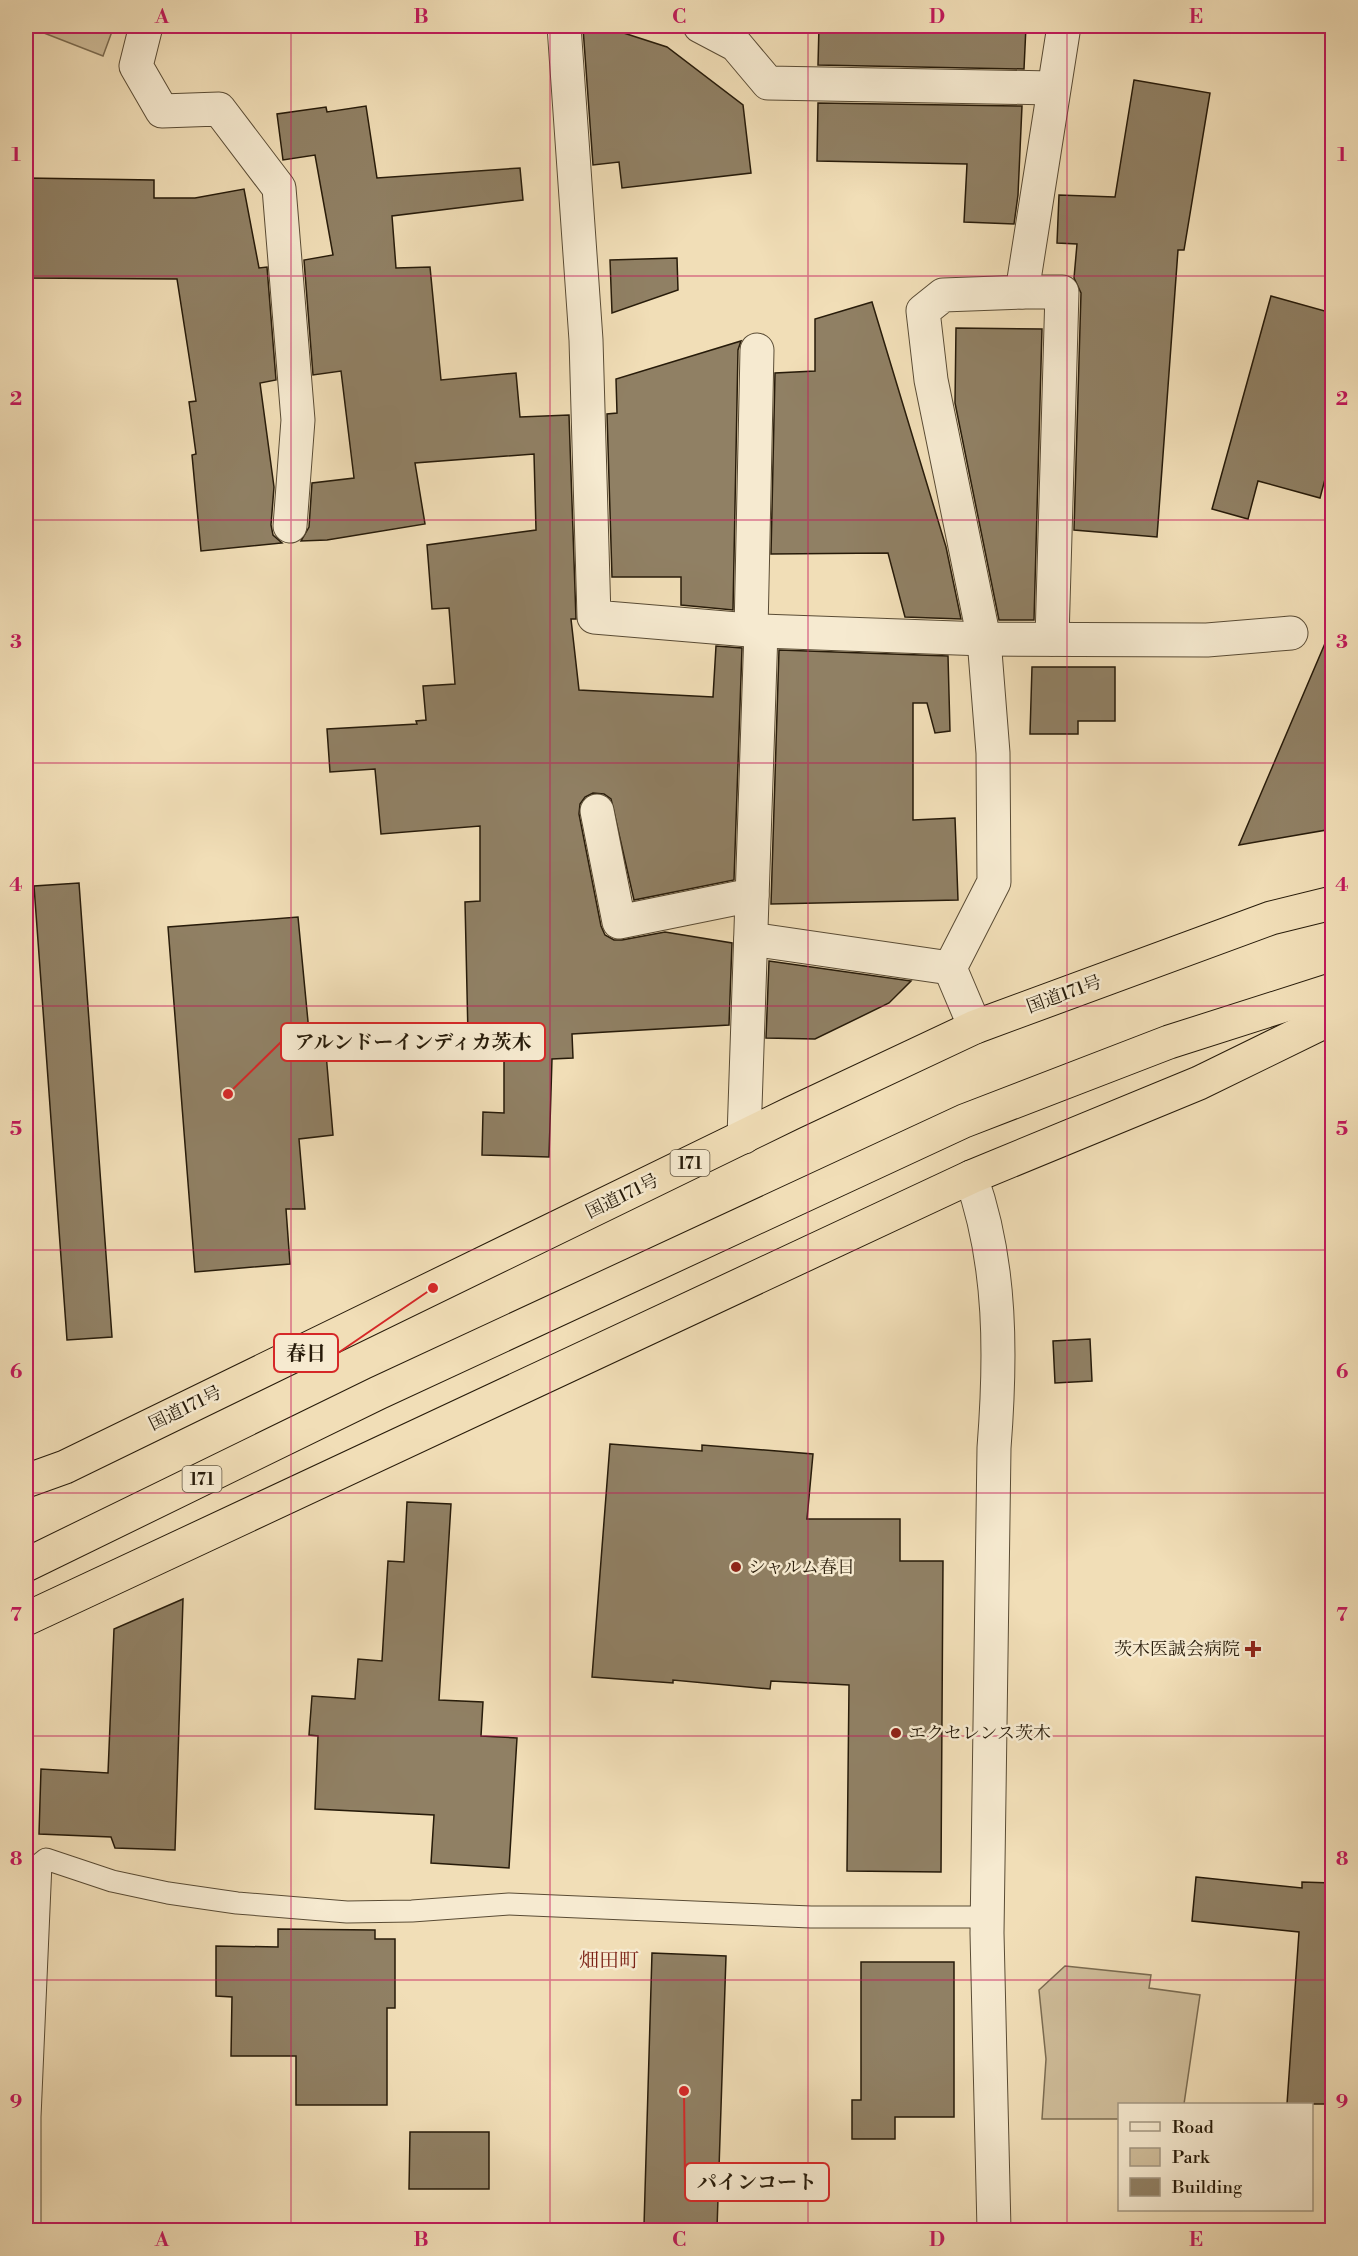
<svg xmlns="http://www.w3.org/2000/svg" width="1358" height="2256" font-family="'Libre Bodoni','Noto Serif JP',serif">
<style>
.green{fill:#cfbd9a;stroke:#7b6c52;stroke-width:1.5}
.building{fill:#908064;stroke:#271b0a;stroke-width:1.5}
.lines{fill:none;stroke-linecap:round;stroke-linejoin:round}
.service-casing{stroke:#5a4c35;stroke-width:23}
.minor-casing{stroke:#5a4c35;stroke-width:35}
.trunk-casing{stroke:#271b0a;stroke-width:35}
.service{stroke:#f6ead0;stroke-width:21}
.minor{stroke:#f6ead0;stroke-width:33}
.trunk{stroke:#f1deb7;stroke-width:33}
.grid{fill:none;stroke:#c2185b;stroke-width:1.5;stroke-opacity:0.55}
.poi-dot{fill:#8f2418;stroke:#f6ead0;stroke-width:2}
.labels{text-anchor:middle;stroke-width:5;stroke-linejoin:round;paint-order:stroke}
.shield{fill:#f6ead0;stroke:#655945;stroke-width:1.5}
.shield-label{font-size:16px;font-weight:bold;fill:#271b0a}
.street-label{font-size:18px;fill:#271b0a;stroke:#f6ead0}
.poi-label{font-size:18px;fill:#271b0a;stroke:#f6ead0;text-anchor:start}
.neighbourhood-label{font-size:20px;fill:#7a1f14;stroke:#f6ead0}
.leader{fill:none;stroke:#d62828;stroke-width:2}
.callout-dot{fill:#d62828;stroke:#f6ead0;stroke-width:2}
.callout{fill:#f6ead0;stroke:#d62828;stroke-width:2}
.callout-label{font-size:20px;text-anchor:middle;font-weight:bold;fill:#271b0a}
.neatline{fill:none;stroke:#c2185b;stroke-width:2}
.grid-label{font-size:20px;text-anchor:middle;font-weight:bold;fill:#c2185b}
</style>
<rect width="100%" height="100%" fill="#f1deb7"/>
<filter id="stains"><feTurbulence type="fractalNoise" baseFrequency=".00333" numOctaves="4"/><feColorMatrix values="0 0 0 0 .2 0 0 0 0 .09 0 0 0 0 .02 0 0 0 .5 -.17"/></filter>
<radialGradient id="worn" r=".72"><stop offset=".6" stop-color="#630" stop-opacity="0"/><stop offset="1" stop-color="#630" stop-opacity=".3"/></radialGradient>
<g class="green">
<polygon points="26,26 114,26 103,56"/>
<polygon points="1065,1966 1151,1975 1149,1988 1200,1995 1184,2104 1120,2104 1119,2119 1042,2119 1046,2059 1039,1990"/>
</g>
<g class="building">
<polygon points="602,26 667,47 743,105 751,173 622,188 619,162 593,165 583,28"/>
<polygon points="819,26 1026,26 1024,69 818,65"/>
<polygon points="1134,80 1210,93 1184,250 1178,250 1157,537 1074,530 1081,293 1074,278 1077,244 1057,243 1059,195 1115,197"/>
<polygon points="818,103 1022,106 1018,195 1014,224 964,222 967,164 817,161"/>
<polygon points="366,106 377,178 520,168 523,200 392,216 396,268 430,267 441,380 516,373 520,417 569,415 576,619 571,619 579,690 713,697 716,646 742,648 734,880 634,900 611,799 604,794 593,793 585,797 580,804 579,814 601,926 605,935 614,940 622,940 665,932 732,943 729,1025 572,1034 573,1058 552,1059 549,1157 482,1155 483,1112 504,1113 504,1035 468,1035 465,902 480,901 480,826 381,834 375,769 330,772 327,729 417,724 416,721 426,720 423,686 455,684 449,608 432,609 427,545 536,530 534,454 415,463 425,524 327,540 301,541 309,527 312,483 354,478 341,371 313,375 304,260 333,255 315,155 283,160 277,114 326,107 327,112"/>
<polygon points="26,178 154,180 154,198 195,198 244,189 259,268 267,267 276,380 260,383 274,487 271,525 273,535 282,543 201,551 192,455 196,454 189,402 196,401 177,279 26,278"/>
<polygon points="677,258 678,290 612,313 610,260"/>
<polygon points="1271,296 1332,313 1332,453 1320,498 1258,481 1248,519 1212,509"/>
<polygon points="872,302 946,547 961,619 905,617 888,553 771,554 775,373 815,371 815,319"/>
<polygon points="956,328 1042,329 1034,620 999,620 955,403"/>
<polygon points="741,341 738,350 733,610 681,605 681,577 612,577 607,414 617,413 616,379"/>
<polygon points="1332,627 1332,829 1239,845"/>
<polygon points="779,650 948,656 950,731 935,733 927,703 913,703 913,820 955,818 958,900 771,904"/>
<polygon points="1032,667 1115,667 1115,721 1078,721 1078,734 1030,734"/>
<polygon points="79,883 112,1337 67,1340 34,886"/>
<polygon points="298,917 309,1032 324,1030 333,1135 299,1139 305,1209 286,1209 290,1264 195,1272 168,927"/>
<polygon points="769,961 911,981 889,1003 815,1039 766,1038"/>
<polygon points="1090,1339 1092,1381 1055,1383 1053,1341"/>
<polygon points="610,1444 702,1451 702,1445 813,1454 807,1519 900,1519 900,1561 943,1561 941,1872 847,1871 849,1685 771,1681 770,1689 673,1680 673,1683 592,1677"/>
<polygon points="407,1502 451,1504 439,1700 483,1702 481,1736 517,1738 509,1868 431,1863 434,1815 315,1809 318,1736 309,1735 312,1696 355,1699 358,1659 382,1661 388,1561 404,1562"/>
<polygon points="183,1599 175,1850 115,1848 111,1837 39,1834 41,1769 108,1773 114,1629"/>
<polygon points="1196,1877 1302,1888 1302,1882 1332,1883 1332,2104 1287,2104 1299,1932 1192,1921"/>
<polygon points="278,1929 375,1930 375,1939 395,1939 395,2008 387,2008 387,2105 296,2105 296,2056 231,2056 232,1997 216,1996 216,1946 278,1947"/>
<polygon points="652,1953 726,1956 717,2229 644,2226"/>
<polygon points="861,1962 954,1962 954,2117 895,2117 895,2139 852,2139 852,2100 861,2100"/>
<polygon points="410,2132 489,2132 489,2189 409,2189"/>
</g>
<g class="lines">
<defs>
<polyline id="service" points="30,2230 30,2117 41,1863 46,1859 112,1881 168,1893 237,1903 347,1912 412,1911 509,1904 811,1917 987,1917"/>
<g id="minor">
<polyline points="146,26 136,66 162,111 219,109 279,188 298,420 290,526"/>
<polyline points="564,26 586,340 594,617 761,631 984,639 1207,640 1291,633"/>
<polyline points="700,26 736,45 768,83 1052,88"/>
<polyline points="1022,292 1062,292 1052,639"/>
<polyline points="751,631 757,350"/>
<polyline points="597,811 619,922 752,895"/>
<polyline points="751,939 950,968"/>
<polyline points="975,1027 950,968 994,882 993,753 984,639 931,380 923,311 943,295 1022,292 1064,26"/>
<polyline points="744,1137 761,631"/>
<path d="M971,1177C1002,1264 1001,1358 994,1448L987,1933L994,2230"/>
</g>
<g id="trunk">
<polyline points="26,1481 65,1467 792,1113 975,1027 1271,918 1332,903"/>
<polyline points="26,1565 378,1393 964,1121 1169,1042 1332,990"/>
<polyline points="26,1619 971,1177 1199,1083 1332,1018"/>
</g>
</defs>
<use href="#service" class="service-casing"/>
<use href="#minor" class="minor-casing"/>
<use href="#trunk" class="trunk-casing"/>
<use href="#service" class="service"/>
<use href="#minor" class="minor"/>
<use href="#trunk" class="trunk"/>
</g>
<path class="grid" d="M291,26V2230M550,26V2230M808,26V2230M1067,26V2230M26,276H1332M26,520H1332M26,763H1332M26,1006H1332M26,1250H1332M26,1493H1332M26,1736H1332M26,1980H1332"/>
<g class="poi-dot">
<circle cx="736" cy="1567" r="6"/>
<path d="M1250 1640h6v6h6v6h-6v6h-6v-6h-6v-6h6z"/>
<circle cx="896" cy="1733" r="6"/>
</g>
<g class="labels">
<g class="shield">
<rect x="670.5" y="1150" width="39" height="26" rx="4.5"/>
<rect x="182.5" y="1466" width="39" height="26" rx="4.5"/>
</g>
<g class="shield-label">
<text x="690" y="1169">171</text>
<text x="202" y="1485">171</text>
</g>
<g class="street-label">
<text transform="translate(1064 994) rotate(-20)" y="6">国道171号</text>
<text transform="translate(622 1196) rotate(-26)" y="6">国道171号</text>
<text transform="translate(185 1408) rotate(-26)" y="6">国道171号</text>
</g>
<g class="poi-label">
<text x="748" y="1573">シャルム春日</text>
<text x="1240" y="1655" text-anchor="end">茨木医誠会病院</text>
<text x="908" y="1739">エクセレンス茨木</text>
</g>
<g class="neighbourhood-label">
<text x="609" y="1967">畑田町</text>
</g>
</g>
<path class="leader" d="M228 1094L281 1042M433 1288L338 1353M684 2091L685 2182"/>
<g class="callout-dot">
<circle cx="228" cy="1094" r="6"/>
<circle cx="433" cy="1288" r="6"/>
<circle cx="684" cy="2091" r="6"/>
</g>
<g class="callout">
<rect x="281" y="1023" width="264" height="38" rx="6"/>
<rect x="274" y="1334" width="64" height="38" rx="6"/>
<rect x="685" y="2163" width="144" height="38" rx="6"/>
</g>
<g class="callout-label">
<text x="413" y="1049">アルンドーインディカ茨木</text>
<text x="306" y="1360">春日</text>
<text x="757" y="2189">パインコート</text>
</g>
<rect width="1358" height="2256" fill="none" stroke="#f1deb7" stroke-width="66"/>
<rect x="1118" y="2103" width="195" height="108" fill="#f6ead0" stroke="#a39781" stroke-width="1.5"/>
<rect x="1130" y="2122" width="30" height="9" fill="#f6ead0" stroke="#a39781" stroke-width="1.5"/>
<text x="1172" y="2133" font-size="18" fill="#271b0a">Road</text>
<rect x="1130" y="2148" width="30" height="18" fill="#cfbd9a" stroke="#a39781" stroke-width="1.5"/>
<text x="1172" y="2163" font-size="18" fill="#271b0a">Park</text>
<rect x="1130" y="2178" width="30" height="18" fill="#908064" stroke="#a39781" stroke-width="1.5"/>
<text x="1172" y="2193" font-size="18" fill="#271b0a">Building</text>
<rect x="33" y="33" width="1292" height="2190" class="neatline"/>
<g class="grid-label">
<text x="162" y="23">A</text>
<text x="421" y="23">B</text>
<text x="679" y="23">C</text>
<text x="937" y="23">D</text>
<text x="1196" y="23">E</text>
<text x="16" y="161">1</text>
<text x="1342" y="161">1</text>
<text x="16" y="405">2</text>
<text x="1342" y="405">2</text>
<text x="16" y="648">3</text>
<text x="1342" y="648">3</text>
<text x="16" y="891">4</text>
<text x="1342" y="891">4</text>
<text x="16" y="1135">5</text>
<text x="1342" y="1135">5</text>
<text x="16" y="1378">6</text>
<text x="1342" y="1378">6</text>
<text x="16" y="1621">7</text>
<text x="1342" y="1621">7</text>
<text x="16" y="1865">8</text>
<text x="1342" y="1865">8</text>
<text x="16" y="2108">9</text>
<text x="1342" y="2108">9</text>
<text x="162" y="2246">A</text>
<text x="421" y="2246">B</text>
<text x="679" y="2246">C</text>
<text x="937" y="2246">D</text>
<text x="1196" y="2246">E</text>
</g>
<rect width="100%" height="100%" filter="url(#stains)"/>
<rect width="100%" height="100%" fill="url(#worn)"/>
</svg>
